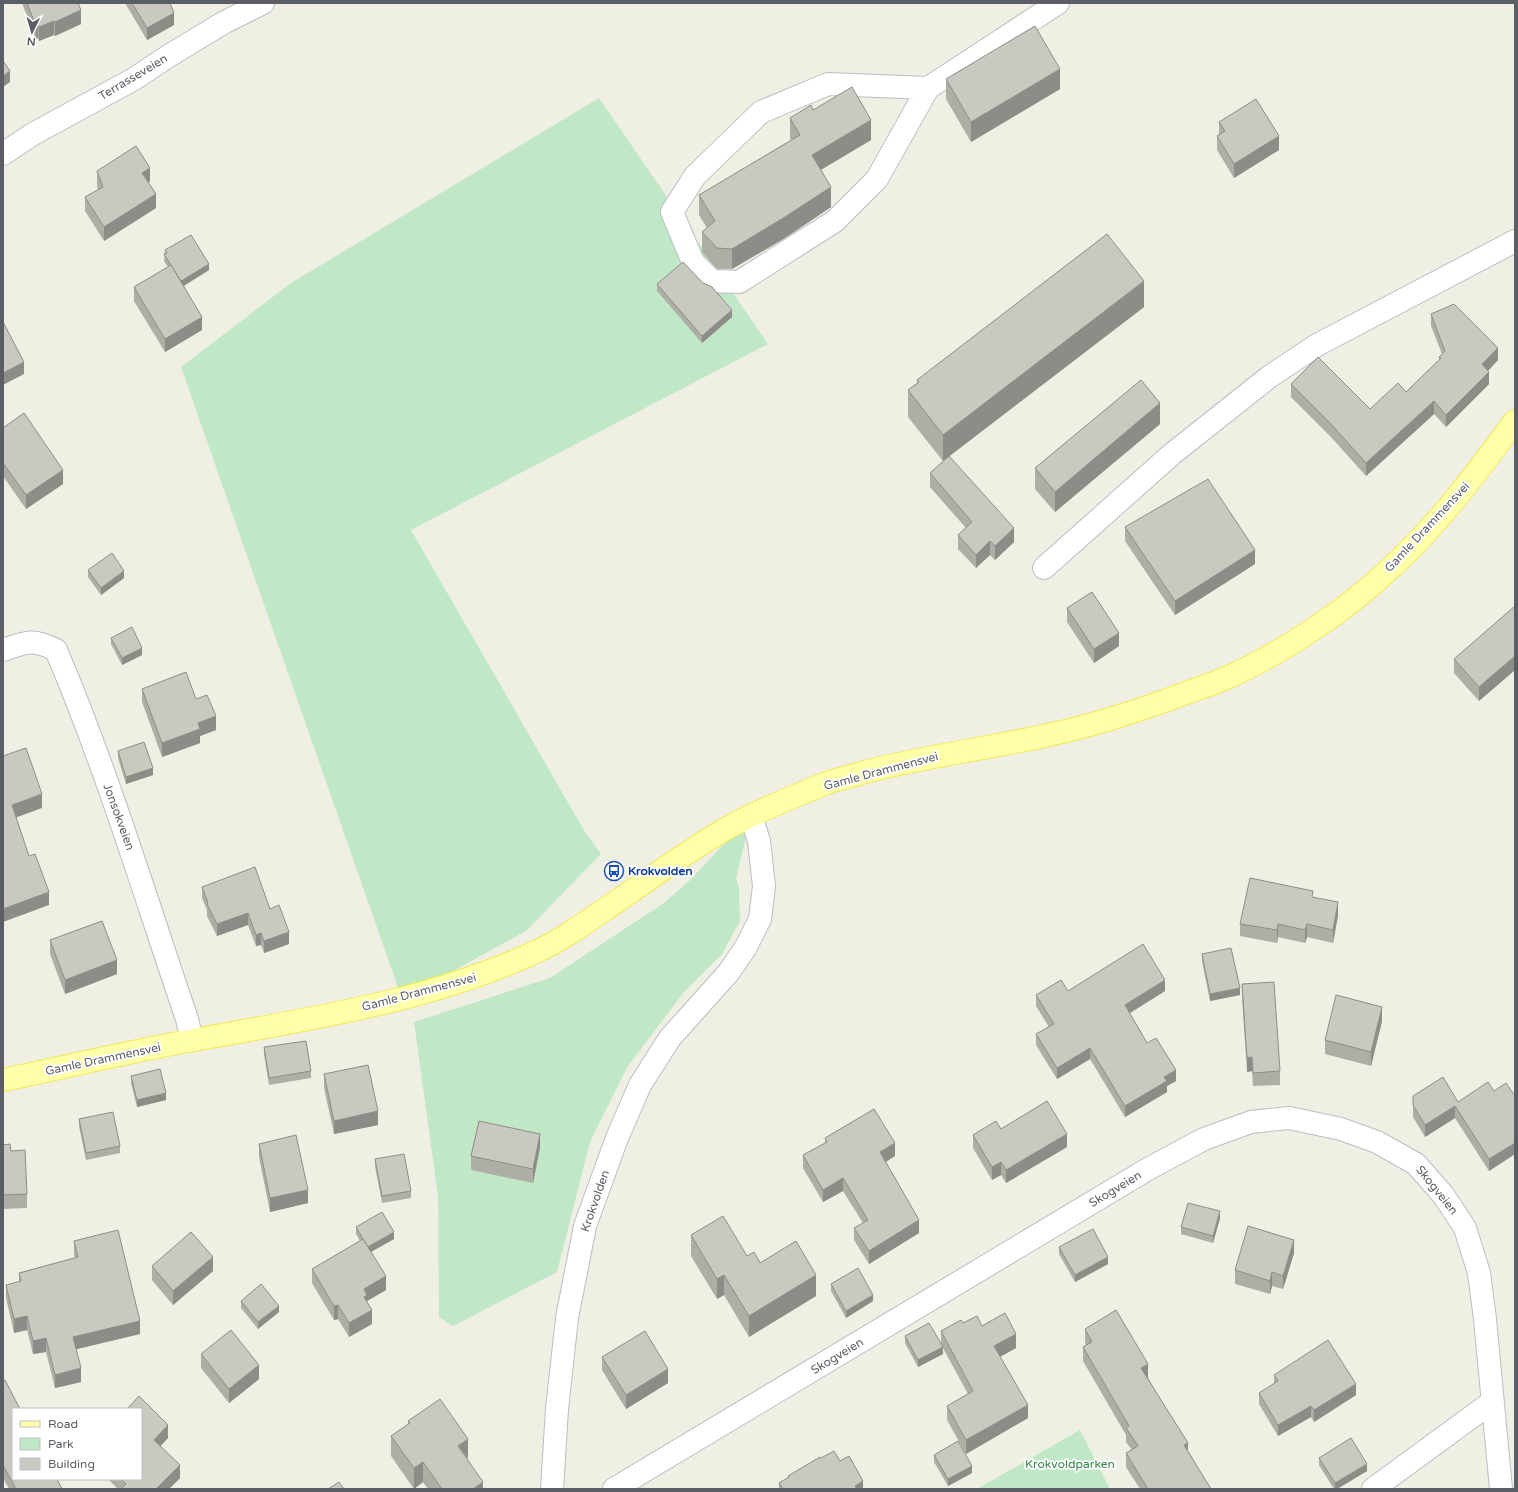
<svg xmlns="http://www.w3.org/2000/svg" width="1518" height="1492" font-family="'Varela Round',sans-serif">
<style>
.green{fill:#c0e8c7}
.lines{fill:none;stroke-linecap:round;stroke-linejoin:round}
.minor-casing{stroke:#bcbdc3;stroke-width:24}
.major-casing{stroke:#f6e856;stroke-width:24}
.minor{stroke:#fff;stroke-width:22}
.major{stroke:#fdffa9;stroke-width:22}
.wall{fill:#aeada6}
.shaded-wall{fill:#8d8d87}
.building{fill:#cac9c1;stroke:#8d8d87}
.labels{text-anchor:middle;stroke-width:3.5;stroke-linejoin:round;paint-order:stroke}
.street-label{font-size:12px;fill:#5c5e65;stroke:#fff}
.transit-label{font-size:12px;font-weight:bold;fill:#164399;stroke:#fff;text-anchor:start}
.park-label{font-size:12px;fill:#328646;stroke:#fff}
</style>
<rect width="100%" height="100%" fill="#efefe4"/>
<g class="green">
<polygon points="599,98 768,344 411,530 585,832 601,854 526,931 402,999 181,367 291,283"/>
<polygon points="751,816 736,878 739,887 740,921 722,954 684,992 628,1066 590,1142 557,1272 453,1326 439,1317 438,1196 414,1022 550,978 664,903 689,881"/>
<polygon points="1080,1430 1110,1489 977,1489"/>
</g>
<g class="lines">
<defs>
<g id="minor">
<polyline points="928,88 828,84 761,112 695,176 672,212 693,262 712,281 739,282 835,221 877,179 928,88 1058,3"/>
<polyline points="3,154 33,134 134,79 167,57 223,23 263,3"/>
<polyline points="1044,568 1172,454 1269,377 1317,345 1515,241"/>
<path d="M3,650C26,642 33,638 56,650C107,770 145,896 187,1019L192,1040"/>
<polyline points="552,1489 557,1409 567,1318 585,1226 617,1138 640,1085 670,1038 729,972 746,947 760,919 764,886 759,841 751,816"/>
<polyline points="614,1489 1148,1169 1204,1139 1251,1122 1289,1118 1341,1129 1377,1142 1416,1164 1444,1196 1465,1228 1479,1273 1485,1319 1501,1489"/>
<polyline points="1373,1489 1492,1402"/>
</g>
<path id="major" d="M3,1080C67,1067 130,1051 194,1040C308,1019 425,1002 531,954C557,943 581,926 604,910C641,885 678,858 717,834C750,814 788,799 824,784C838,779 852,776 865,772C926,756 987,749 1048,735C1096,725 1141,710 1186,693C1200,688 1213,684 1226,678C1283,653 1350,608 1395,564C1440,522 1478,471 1515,421"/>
</defs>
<use href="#minor" class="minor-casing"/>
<use href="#major" class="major-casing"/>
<use href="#minor" class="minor"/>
<use href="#major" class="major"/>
</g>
<g class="wall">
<polygon points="22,3 78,3 81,24 55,36 54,35 39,41 38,38 36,39"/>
<polygon points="125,3 170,3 174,25 147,40"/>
<polygon points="946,79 1060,89 971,142 946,99"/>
<polygon points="813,110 871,140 821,170 831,207 785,238 732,269 717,269 702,252 702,232 707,228 699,215 699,195 791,140 790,138 790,118"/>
<polygon points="1219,122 1279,150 1234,178 1217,150 1217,136 1219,135"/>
<polygon points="97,171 150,181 149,183 156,208 104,241 85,211 85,197 98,190 97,185"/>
<polygon points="165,250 209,270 184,286 202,330 165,352 134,301 134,287 168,267 164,261"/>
<polygon points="657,284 732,317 702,343 657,291"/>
<polygon points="1144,307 943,461 908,417 908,390 917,383 917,380"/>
<polygon points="1431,314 1498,360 1488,371 1489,384 1446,427 1434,414 1366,476 1330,436 1291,397 1291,384 1370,409 1406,392 1439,360 1439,357 1442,354 1431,326"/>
<polygon points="1160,424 1055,512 1035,489 1035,468"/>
<polygon points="3,428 63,484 26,509 3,476"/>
<polygon points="930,473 1014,542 995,560 990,555 976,568 958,549 958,535 966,528 930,487"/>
<polygon points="1125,527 1255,564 1175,615 1125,541"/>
<polygon points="88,570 124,578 101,595 88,577"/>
<polygon points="1515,607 1515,670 1479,701 1454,673 1454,659"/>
<polygon points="1067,608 1119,646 1094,663 1067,622"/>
<polygon points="111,638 142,655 122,665 111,644"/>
<polygon points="142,689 196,699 216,730 200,736 200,743 162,757 142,702"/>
<polygon points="118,751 153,775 126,784 118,758"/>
<polygon points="202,887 270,909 289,944 264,953 261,945 256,946 248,925 217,936 207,916 207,910 202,898"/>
<polygon points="1313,897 1338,915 1333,943 1307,937 1305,943 1278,937 1277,943 1240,936 1240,924"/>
<polygon points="50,940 117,974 65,994 50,954"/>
<polygon points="1202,954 1240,995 1210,1001 1202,961"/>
<polygon points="1242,984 1280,1071 1280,1085 1253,1086 1252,1071 1247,1072 1242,998"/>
<polygon points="1068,991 1165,991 1130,1013 1147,1043 1176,1081 1167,1086 1167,1092 1125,1117 1090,1059 1057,1079 1036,1045 1036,1034 1049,1027 1036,1006 1036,995"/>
<polygon points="1382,1021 1371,1066 1325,1054 1325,1040"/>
<polygon points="264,1047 311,1071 311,1078 269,1085 264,1054"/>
<polygon points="324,1074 378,1125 334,1134 324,1088"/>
<polygon points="131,1076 166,1100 137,1107 131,1083"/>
<polygon points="1494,1091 1515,1096 1515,1154 1489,1171 1455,1118 1425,1137 1413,1117 1413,1096 1458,1102"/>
<polygon points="79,1119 120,1146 120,1153 86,1160 79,1126"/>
<polygon points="1001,1129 1067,1147 1006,1183 1001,1175 992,1180 973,1148 973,1135"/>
<polygon points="825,1138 895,1156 886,1162 919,1233 869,1264 854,1240 854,1228 863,1223 843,1191 823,1202 803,1168 803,1155 825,1143"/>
<polygon points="259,1144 308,1203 270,1212 259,1157"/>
<polygon points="3,1145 11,1151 27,1194 27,1208 3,1209"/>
<polygon points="540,1147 533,1183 471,1170 471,1156"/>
<polygon points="375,1159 411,1191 411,1198 382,1203 375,1166"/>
<polygon points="1220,1218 1213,1243 1181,1234 1181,1227"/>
<polygon points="356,1227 394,1239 371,1252 386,1290 367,1301 372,1324 349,1337 338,1319 334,1320 312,1283 312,1269 360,1241 356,1234"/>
<polygon points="691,1235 747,1256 760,1263 816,1296 749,1337 724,1295 717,1299 691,1256"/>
<polygon points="74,1241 140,1334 76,1349 81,1382 55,1388 46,1352 33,1354 27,1330 14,1333 6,1298 6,1285 19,1282 19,1273 75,1258 74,1254"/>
<polygon points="1059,1247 1108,1264 1075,1282 1059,1254"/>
<polygon points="1294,1253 1283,1289 1272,1286 1270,1294 1235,1284 1235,1270"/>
<polygon points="152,1266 213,1271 173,1305 152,1280"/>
<polygon points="831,1284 873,1301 846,1318 831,1291"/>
<polygon points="241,1301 279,1312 258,1329 241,1308"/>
<polygon points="963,1323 982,1326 1016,1348 1000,1357 1028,1418 966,1454 947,1420 947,1406 968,1394 943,1348 943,1354 918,1367 905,1343 905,1336 941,1344 941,1331"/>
<polygon points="1085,1329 1148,1378 1188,1451 1211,1489 1140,1489 1126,1467 1126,1453 1132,1450 1126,1442 1126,1435 1083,1361 1083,1347 1086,1345 1085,1342"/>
<polygon points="201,1354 259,1379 229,1403 201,1368"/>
<polygon points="602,1357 668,1383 626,1409 602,1370"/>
<polygon points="1274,1375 1356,1395 1314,1422 1311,1417 1278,1436 1259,1404 1259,1393 1274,1384"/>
<polygon points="3,1381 62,1489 9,1489 3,1478"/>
<polygon points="141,1409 168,1438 160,1446 180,1478 169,1489 118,1489 108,1479 141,1479"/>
<polygon points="408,1421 467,1459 483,1489 428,1489 423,1482 414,1489 391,1456 391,1436 408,1424"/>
<polygon points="934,1455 972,1473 948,1486 934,1462"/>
<polygon points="821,1458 840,1461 863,1489 779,1489 779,1483 788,1478 788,1476"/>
<polygon points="1319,1458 1367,1471 1337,1489 1334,1489 1319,1465"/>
</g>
<g class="shaded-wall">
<polygon points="81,10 81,24 55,36 55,22"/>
<polygon points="174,13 174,25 147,40 147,28"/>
<polygon points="54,21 54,35 39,41 39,27"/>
<polygon points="38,25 38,38 36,39 36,26"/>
<polygon points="1060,69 1060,89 971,142 971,122"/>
<polygon points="10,71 10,82 3,87 3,76"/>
<polygon points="871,120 871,140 812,175 812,155"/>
<polygon points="1279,136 1279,150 1234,178 1234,164"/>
<polygon points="150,168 150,181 142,187 142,173"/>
<polygon points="831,187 831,207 785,238 732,269 732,249"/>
<polygon points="156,194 156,208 104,241 104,227"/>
<polygon points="209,264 209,270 180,288 180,281"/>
<polygon points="1144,281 1144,307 943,461 943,435"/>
<polygon points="732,310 732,317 702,343 702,336"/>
<polygon points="202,317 202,330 165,352 165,339"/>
<polygon points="1498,348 1498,360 1482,377 1482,364"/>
<polygon points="24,362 24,374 3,385 3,373"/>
<polygon points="1489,372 1489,384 1446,427 1446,415"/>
<polygon points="1434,401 1434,414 1366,476 1366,463"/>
<polygon points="1160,403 1160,424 1055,512 1055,492"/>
<polygon points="63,470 63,484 26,509 26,495"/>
<polygon points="1014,528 1014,542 995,560 995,546"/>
<polygon points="990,541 990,555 976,568 976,555"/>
<polygon points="1255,550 1255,564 1175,615 1175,601"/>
<polygon points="124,571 124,578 101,595 101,588"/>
<polygon points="1119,633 1119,646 1094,663 1094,649"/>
<polygon points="142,648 142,655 122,665 122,658"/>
<polygon points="1515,656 1515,670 1479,701 1479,687"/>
<polygon points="216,716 216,730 200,736 200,743 162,757 162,743 198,723"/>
<polygon points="153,768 153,775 126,784 126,777"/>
<polygon points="42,794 42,808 12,819 12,805"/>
<polygon points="49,892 49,905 3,922 3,909"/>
<polygon points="1338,902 1338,915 1333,943 1333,930"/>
<polygon points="248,913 248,925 217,936 217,924"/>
<polygon points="1278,924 1278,937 1277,943 1277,930"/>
<polygon points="1307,924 1307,937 1305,943 1305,930"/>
<polygon points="289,932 289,944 264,953 264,941"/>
<polygon points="261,933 261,945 256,946 256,935"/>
<polygon points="117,960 117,974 65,994 65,980"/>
<polygon points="1165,980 1165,991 1125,1016 1125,1005"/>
<polygon points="1240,988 1240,995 1210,1001 1210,994"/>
<polygon points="1382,1007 1382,1021 1371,1066 1371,1052"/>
<polygon points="1090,1048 1090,1059 1057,1079 1057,1068"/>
<polygon points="1252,1057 1252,1071 1247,1072 1247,1058"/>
<polygon points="1176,1070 1176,1081 1167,1086 1167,1092 1125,1117 1125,1106 1164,1077"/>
<polygon points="166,1093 166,1100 137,1107 137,1100"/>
<polygon points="1455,1106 1455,1118 1425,1137 1425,1125"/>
<polygon points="378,1111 378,1125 334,1134 334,1121"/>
<polygon points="540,1134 540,1147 533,1183 533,1169"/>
<polygon points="1067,1134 1067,1147 1006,1183 1006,1170"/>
<polygon points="895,1143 895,1156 880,1165 880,1152"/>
<polygon points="1515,1143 1515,1154 1489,1171 1489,1159"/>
<polygon points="1001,1162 1001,1175 992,1180 992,1167"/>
<polygon points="843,1178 843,1191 823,1202 823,1190"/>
<polygon points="308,1190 308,1203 270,1212 270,1198"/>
<polygon points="1220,1211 1220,1218 1213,1243 1213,1236"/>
<polygon points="919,1220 919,1233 869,1264 869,1251"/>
<polygon points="394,1232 394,1239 367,1254 367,1247"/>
<polygon points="1294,1240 1294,1253 1283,1289 1283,1276"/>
<polygon points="213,1257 213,1271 173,1305 173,1291"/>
<polygon points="1108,1257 1108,1264 1075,1282 1075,1275"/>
<polygon points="1272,1272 1272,1286 1270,1294 1270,1281"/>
<polygon points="724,1275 724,1295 717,1299 717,1279"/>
<polygon points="816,1275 816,1296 749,1337 749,1316"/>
<polygon points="386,1276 386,1290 367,1301 367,1309 364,1311 364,1289"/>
<polygon points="873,1295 873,1301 846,1318 846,1311"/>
<polygon points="338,1305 338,1319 334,1320 334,1306"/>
<polygon points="279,1306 279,1312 258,1329 258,1322"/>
<polygon points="372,1310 372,1324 349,1337 349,1323"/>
<polygon points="27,1316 27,1330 14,1333 14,1319"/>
<polygon points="140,1321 140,1334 73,1350 73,1337"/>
<polygon points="1016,1334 1016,1348 994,1360 994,1346"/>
<polygon points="46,1338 46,1352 33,1354 33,1341"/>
<polygon points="943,1347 943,1354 918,1367 918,1360"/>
<polygon points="1148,1364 1148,1378 1141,1382 1141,1368"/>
<polygon points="259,1365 259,1379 229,1403 229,1389"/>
<polygon points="81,1368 81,1382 55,1388 55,1375"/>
<polygon points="668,1369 668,1383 626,1409 626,1395"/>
<polygon points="1356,1384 1356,1395 1314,1422 1314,1410"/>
<polygon points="1028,1405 1028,1418 966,1454 966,1440"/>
<polygon points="1311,1406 1311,1417 1278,1436 1278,1425"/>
<polygon points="168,1425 168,1438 154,1453 154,1440"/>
<polygon points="468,1439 468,1459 458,1446"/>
<polygon points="1188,1443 1188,1456 1184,1445"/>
<polygon points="423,1462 423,1482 414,1489 414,1468"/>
<polygon points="1367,1464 1367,1471 1337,1489 1335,1489 1335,1483"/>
<polygon points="180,1465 180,1478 169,1489 156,1489"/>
<polygon points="972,1466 972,1473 948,1486 948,1479"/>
<polygon points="863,1481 863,1489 855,1489 855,1486"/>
<polygon points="483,1482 483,1489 473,1489"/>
</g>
<g class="building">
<polygon points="27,3 78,3 81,10 55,22 54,21 39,27 38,25 36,26"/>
<polygon points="132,3 170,3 174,13 147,28"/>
<polygon points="1035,26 1060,69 971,122 946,79"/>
<polygon points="3,61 10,71 3,76"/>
<polygon points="852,87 871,120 812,155 831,187 785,217 732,249 717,248 702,232 715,221 699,195 800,135 790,118 811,105 813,110"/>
<polygon points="1256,99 1279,136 1234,164 1217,136 1225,131 1219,122"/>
<polygon points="136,146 150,168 142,173 156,194 104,227 85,197 103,187 97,171"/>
<polygon points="1107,234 1144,281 943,435 908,390 919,382 917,380"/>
<polygon points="191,235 209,264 181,281 164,254 167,253 165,250"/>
<polygon points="683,262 703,283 712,287 732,310 702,336 657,284"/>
<polygon points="171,265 202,317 165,339 134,287"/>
<polygon points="1454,304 1498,348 1482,364 1489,372 1446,415 1434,401 1366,463 1330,423 1291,384 1318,357 1370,409 1398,383 1406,392 1441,358 1439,357 1445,351 1431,314"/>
<polygon points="3,322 24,362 3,373"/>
<polygon points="1141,380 1160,403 1055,492 1035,468"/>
<polygon points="24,413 63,470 26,495 3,463 3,428"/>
<polygon points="949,456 1014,528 995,546 990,541 976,555 958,535 972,522 930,473"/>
<polygon points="1208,479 1255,550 1175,601 1125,527"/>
<polygon points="112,553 124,571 101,588 88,570"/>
<polygon points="1092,592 1119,633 1094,649 1067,608"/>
<polygon points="1515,606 1515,656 1479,687 1454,659"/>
<polygon points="132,627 142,648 122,658 111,638"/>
<polygon points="186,672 196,699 207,695 216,716 198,723 200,729 162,743 142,689"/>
<polygon points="144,742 153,768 126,777 118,751"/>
<polygon points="26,748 42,794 12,805 29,856 35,854 49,892 3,909 3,756"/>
<polygon points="255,867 270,909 279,905 289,932 264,941 261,933 256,935 248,913 217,924 207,904 208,903 202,887"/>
<polygon points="1250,878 1313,891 1312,897 1338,902 1333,930 1307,924 1305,930 1278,924 1277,930 1240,924"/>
<polygon points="102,921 117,960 65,980 50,940"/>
<polygon points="1143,944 1165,980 1125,1005 1147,1043 1156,1038 1176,1070 1164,1077 1167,1081 1125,1106 1090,1048 1057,1068 1036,1034 1054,1024 1036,995 1061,980 1068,991"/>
<polygon points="1231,948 1240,988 1210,994 1202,954"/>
<polygon points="1274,982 1280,1071 1253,1073 1252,1057 1247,1058 1242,984"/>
<polygon points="1336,995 1382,1007 1371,1052 1325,1040"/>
<polygon points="306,1041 311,1071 269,1078 264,1047"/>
<polygon points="368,1065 378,1111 334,1121 324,1074"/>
<polygon points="160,1069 166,1093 137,1100 131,1076"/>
<polygon points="1443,1077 1458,1102 1488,1082 1494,1091 1506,1083 1515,1096 1515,1114 1514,1114 1515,1115 1515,1143 1489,1159 1455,1106 1425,1125 1413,1105 1413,1096"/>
<polygon points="1047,1101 1067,1134 1006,1170 1001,1162 992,1167 973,1135 996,1121 1001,1129"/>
<polygon points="874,1109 895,1143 880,1152 919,1220 869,1251 854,1228 868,1220 843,1178 823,1190 803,1155 827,1142 825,1138"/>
<polygon points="113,1112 120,1146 86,1153 79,1119"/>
<polygon points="479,1121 540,1134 533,1169 471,1156"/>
<polygon points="296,1135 308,1190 270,1198 259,1144"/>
<polygon points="10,1144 11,1151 25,1150 27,1194 3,1195 3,1145"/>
<polygon points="404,1154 411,1191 382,1196 375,1159"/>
<polygon points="1188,1203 1220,1211 1213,1236 1181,1227"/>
<polygon points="382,1212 394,1232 368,1247 363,1239 356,1227"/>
<polygon points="723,1216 747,1256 754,1252 760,1263 796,1241 816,1275 749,1316 724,1275 717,1279 691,1235"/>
<polygon points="1248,1226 1294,1240 1283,1276 1272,1272 1270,1281 1235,1270"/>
<polygon points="1093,1229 1108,1257 1075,1275 1059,1247"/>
<polygon points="118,1230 140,1321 73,1337 81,1368 55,1375 46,1338 33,1341 27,1316 14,1319 6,1285 21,1281 19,1273 78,1257 74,1241"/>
<polygon points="191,1232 213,1257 173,1291 152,1266"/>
<polygon points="363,1239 386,1276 364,1289 367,1295 364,1297 372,1310 349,1323 338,1305 334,1306 312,1269"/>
<polygon points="858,1268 873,1295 846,1311 831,1284"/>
<polygon points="261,1284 279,1306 258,1322 241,1301"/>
<polygon points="1116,1310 1148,1364 1141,1368 1188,1443 1184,1445 1211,1489 1148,1489 1126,1453 1138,1446 1126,1428 1129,1426 1083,1347 1092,1342 1085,1329"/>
<polygon points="1005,1313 1016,1334 994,1346 1028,1405 966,1440 947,1406 973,1391 941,1331 961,1320 963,1323 977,1316 982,1326"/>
<polygon points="929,1323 943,1347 918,1360 905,1336"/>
<polygon points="231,1330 259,1365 229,1389 201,1354"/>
<polygon points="645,1331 668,1369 626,1395 602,1357"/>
<polygon points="1328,1340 1356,1384 1314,1410 1311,1406 1278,1425 1259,1393 1278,1381 1274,1375"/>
<polygon points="5,1380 20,1409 13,1409 13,1479 57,1479 62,1489 16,1489 3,1465 3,1381"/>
<polygon points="139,1396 168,1425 154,1440 180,1465 156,1489 121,1489 126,1484 121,1479 141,1479 141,1409 127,1409"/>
<polygon points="440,1399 468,1439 458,1446 483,1482 473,1489 442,1489 423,1462 414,1468 391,1436 410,1423 408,1421"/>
<polygon points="1351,1438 1367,1464 1335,1483 1319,1458"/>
<polygon points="958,1441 972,1466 948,1479 934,1455"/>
<polygon points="834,1451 840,1461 849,1456 863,1481 855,1486 857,1489 783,1489 779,1483 789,1477 788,1476 820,1457 821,1458"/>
<polygon points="339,1482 344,1489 328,1489"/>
</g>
<defs>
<symbol id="bus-ring" viewBox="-11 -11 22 22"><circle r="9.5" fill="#fff" stroke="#1a4fb4" stroke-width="1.5"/><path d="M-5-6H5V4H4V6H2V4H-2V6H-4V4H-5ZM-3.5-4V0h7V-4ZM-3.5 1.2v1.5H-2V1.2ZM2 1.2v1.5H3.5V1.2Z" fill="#1a4fb4"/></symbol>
</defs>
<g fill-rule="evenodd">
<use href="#bus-ring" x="603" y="860" width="22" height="22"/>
</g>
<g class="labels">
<g class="street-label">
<text transform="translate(133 77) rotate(-31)" y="4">Terrasseveien</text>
<text transform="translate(1427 527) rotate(-47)" y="4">Gamle Drammensvei</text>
<text transform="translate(881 771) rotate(-15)" y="4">Gamle Drammensvei</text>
<text transform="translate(119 817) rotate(70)" y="4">Jonsokveien</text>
<text transform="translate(419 992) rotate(-15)" y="4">Gamle Drammensvei</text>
<text transform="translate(103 1059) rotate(-12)" y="4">Gamle Drammensvei</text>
<text transform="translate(1115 1189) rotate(-31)" y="4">Skogveien</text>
<text transform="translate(1437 1190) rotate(51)" y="4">Skogveien</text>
<text transform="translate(595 1201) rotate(-71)" y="4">Krokvolden</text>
<text transform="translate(837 1356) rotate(-31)" y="4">Skogveien</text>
</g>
<g class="transit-label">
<text x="628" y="875">Krokvolden</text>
</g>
<g class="park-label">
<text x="1070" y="1468">Krokvoldparken</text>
</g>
</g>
<rect width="1518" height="1492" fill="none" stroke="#5c5e65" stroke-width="8"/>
<rect x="12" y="1408" width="130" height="72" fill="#ffffff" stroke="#bebfc1"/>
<rect x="20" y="1421" width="20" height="6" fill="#fdffa9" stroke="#bebfc1"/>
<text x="48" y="1428" font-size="12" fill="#5c5e65">Road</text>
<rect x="20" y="1438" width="20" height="12" fill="#c0e8c7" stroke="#bebfc1"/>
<text x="48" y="1448" font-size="12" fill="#5c5e65">Park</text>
<rect x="20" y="1458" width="20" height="12" fill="#cac9c1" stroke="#bebfc1"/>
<text x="48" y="1468" font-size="12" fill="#5c5e65">Building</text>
<g transform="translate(32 32) rotate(185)" stroke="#ffffff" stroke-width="3" paint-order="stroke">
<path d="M0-3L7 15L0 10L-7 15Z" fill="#5c5e65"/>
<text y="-6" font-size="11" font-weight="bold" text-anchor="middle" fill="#5c5e65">N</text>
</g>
</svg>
